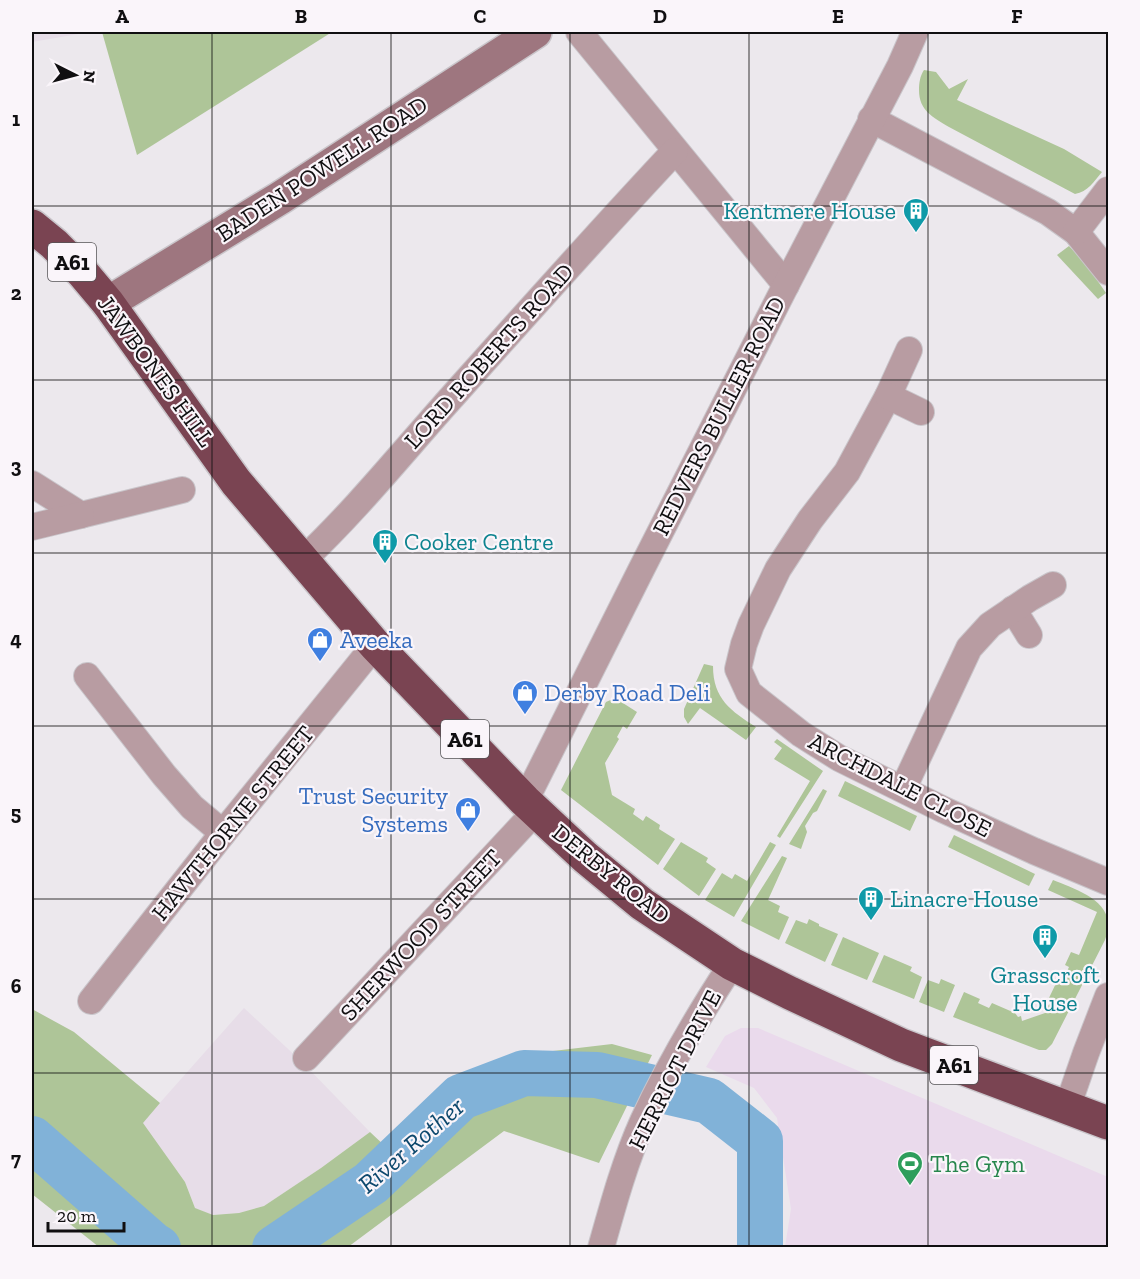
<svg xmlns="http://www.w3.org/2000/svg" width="1140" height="1279" font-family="'Zilla Slab',serif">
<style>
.commercial{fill:#eadaec}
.built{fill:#e7dde8}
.green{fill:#aec598}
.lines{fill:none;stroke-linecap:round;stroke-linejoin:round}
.river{stroke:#81b2d8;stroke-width:46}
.street-casing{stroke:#c9c5ca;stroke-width:28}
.secondary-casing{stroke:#c9c5ca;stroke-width:36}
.highway-casing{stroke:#c9c5ca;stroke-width:36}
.street{stroke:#b89ca2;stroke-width:26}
.secondary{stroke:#9e767f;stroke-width:33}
.highway{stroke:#7a4452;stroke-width:33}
.grid{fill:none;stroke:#100f11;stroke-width:1.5;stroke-opacity:0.55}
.labels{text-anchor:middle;stroke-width:4.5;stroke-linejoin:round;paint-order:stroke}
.shield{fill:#faf5fa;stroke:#565457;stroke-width:1.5}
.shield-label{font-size:22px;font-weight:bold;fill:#100f11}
.street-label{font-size:24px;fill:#100f11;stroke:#faf5fa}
.culture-label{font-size:24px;fill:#0d838f;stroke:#faf5fa;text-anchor:start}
.shop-label{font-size:24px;fill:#366cbe;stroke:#faf5fa;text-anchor:start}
.leisure-label{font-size:24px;fill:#27864d;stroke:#faf5fa;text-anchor:start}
.water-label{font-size:26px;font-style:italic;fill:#0d486d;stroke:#faf5fa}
.neatline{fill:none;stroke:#100f11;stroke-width:2}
.grid-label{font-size:20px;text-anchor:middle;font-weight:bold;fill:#100f11}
</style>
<rect width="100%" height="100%" fill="#ece8ed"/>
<polygon class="commercial" points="741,1028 758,1028 1108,1177 1108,1247 785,1247 791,1209 777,1118 754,1088 706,1067 725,1036"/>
<g class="built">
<polygon points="32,32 90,32 32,42"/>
<polygon points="244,1008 301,1061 370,1132 321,1168 264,1206 239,1213 212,1215 195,1208 185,1182 142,1123"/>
</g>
<g class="green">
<polygon points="102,32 332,32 137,155"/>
<path d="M924,70L936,72L949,89L968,79L957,100L1064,149L1102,172C1094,181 1088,192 1075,194L949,127C933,117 919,111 919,90C919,83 920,76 924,70Z"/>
<polygon points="1069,246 1086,264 1106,293 1098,299 1057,255"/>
<path d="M704,664L713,666C713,699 731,711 756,727L746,740L700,708L688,724L684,717V709Z"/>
<polygon points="615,698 637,712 627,729 623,726 617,737 619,739 605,763 612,795 635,809 633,814 643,821 646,816 660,825 659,829 675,839 658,865 561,790 606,702"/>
<polygon points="777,739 823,771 780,838 777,836 810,781 774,759 782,748 774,742"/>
<polygon points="845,781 917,816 910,831 838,796"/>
<polygon points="823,789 827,791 817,811 813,813 805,826 807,832 801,849 789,844"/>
<polygon points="954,835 1035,874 1029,886 948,847"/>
<polygon points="681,842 708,858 706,862 716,869 699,896 663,869"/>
<polygon points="770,842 776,845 734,917 705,900 722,873 732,879 735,874 747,881"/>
<polygon points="782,856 787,858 768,900 780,906 778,912 789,917 779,940 741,921"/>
<path d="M1053,880C1072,888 1106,898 1108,922C1109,928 1107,934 1105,940L1052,1044L1046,1050H1039L953,1017L964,992L980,999L978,1003L989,1008L992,1003L1015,1013L1018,1017L1021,1016L1022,1021L1048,1012L1046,1007L1050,1004L1048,1000L1059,977L1064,978L1069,967L1065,965L1071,952L1079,955L1097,912L1048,890Z"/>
<polygon points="809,919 819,924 819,926 838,934 825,962 785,943 796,920 807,924"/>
<polygon points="843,937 879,953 867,980 831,965"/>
<polygon points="884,955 912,967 910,971 922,977 914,999 872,982"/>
<polygon points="941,979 955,985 944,1012 919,1002 928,980 939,984"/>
<polygon points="32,1009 74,1032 160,1103 143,1123 185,1182 195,1208 213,1215 239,1213 264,1206 321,1168 370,1132 386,1147 460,1080 519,1055 612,1044 652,1055 599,1163 504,1131 348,1247 99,1247 32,1194"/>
</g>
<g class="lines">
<g class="river">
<polyline points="32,1139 153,1245 158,1248"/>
<polyline points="275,1248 371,1183 461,1097 524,1073 597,1075 709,1101 760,1141 760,1248"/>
</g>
<defs>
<g id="street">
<polyline points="579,32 786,285"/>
<polyline points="871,119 1048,212 1076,232 1108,272"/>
<polyline points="1076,232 1108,190"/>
<polyline points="909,350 888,396 847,472 810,520 778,569 751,625 744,644 738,669 749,693 801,734 839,758 944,810 1034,851 1108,882"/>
<polyline points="888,396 921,412"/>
<polyline points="32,484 81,515 182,490"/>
<polyline points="32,527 81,515"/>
<path d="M302,561C353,513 397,459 443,407C520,321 596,235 675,151"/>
<polyline points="1013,609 1029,635"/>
<polyline points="87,676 164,775 192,807 223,833"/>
<polyline points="903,789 969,648 990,625 1030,598 1053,585"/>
<polyline points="525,801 642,568 786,285 900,66 915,32"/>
<polyline points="91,1001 223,833 375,645"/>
<polyline points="306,1058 536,811"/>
<polyline points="1067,1108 1086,1053 1108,996"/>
<path d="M601,1248C613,1205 625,1161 643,1121C668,1067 700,1013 732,964"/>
</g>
<polyline id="secondary" points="108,303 280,198 535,32"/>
<polyline id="highway" points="32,226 54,244 82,272 108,303 236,482 375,645 525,801 585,857 642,904 732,964 790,993 901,1045 1108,1123"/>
</defs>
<use href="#street" class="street-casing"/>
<use href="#secondary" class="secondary-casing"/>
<use href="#highway" class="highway-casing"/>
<use href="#street" class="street"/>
<use href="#secondary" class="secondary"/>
<use href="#highway" class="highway"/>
</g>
<path class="grid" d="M212,32V1248M391,32V1248M570,32V1248M749,32V1248M928,32V1248M32,206H1108M32,380H1108M32,553H1108M32,726H1108M32,899H1108M32,1073H1108"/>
<defs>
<symbol id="building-pin" viewBox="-11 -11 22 30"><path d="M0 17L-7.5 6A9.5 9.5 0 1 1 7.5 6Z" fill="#0f9aa8" stroke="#faf5fa"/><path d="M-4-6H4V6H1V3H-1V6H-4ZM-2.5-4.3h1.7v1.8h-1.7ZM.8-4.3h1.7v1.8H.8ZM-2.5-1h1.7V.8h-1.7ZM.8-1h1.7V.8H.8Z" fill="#fff"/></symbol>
<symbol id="shop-pin" viewBox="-11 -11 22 30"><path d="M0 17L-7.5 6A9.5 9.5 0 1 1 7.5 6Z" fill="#3f7fe0" stroke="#faf5fa"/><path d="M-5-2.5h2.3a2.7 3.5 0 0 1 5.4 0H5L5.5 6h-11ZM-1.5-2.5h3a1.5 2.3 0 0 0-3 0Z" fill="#fff"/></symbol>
<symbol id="stadium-pin" viewBox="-11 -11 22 30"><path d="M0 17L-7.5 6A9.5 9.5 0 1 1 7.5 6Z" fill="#2e9e5b" stroke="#faf5fa"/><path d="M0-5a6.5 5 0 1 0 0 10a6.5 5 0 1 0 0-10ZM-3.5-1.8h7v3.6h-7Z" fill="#fff"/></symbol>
</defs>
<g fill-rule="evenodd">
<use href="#building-pin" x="901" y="196" width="30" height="40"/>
<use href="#building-pin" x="370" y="527" width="30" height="40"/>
<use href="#shop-pin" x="305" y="625" width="30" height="40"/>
<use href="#shop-pin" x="510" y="678" width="30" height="40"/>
<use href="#shop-pin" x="453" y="795" width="30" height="40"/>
<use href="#building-pin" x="856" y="884" width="30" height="40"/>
<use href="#building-pin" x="1030" y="922" width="30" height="40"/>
<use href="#stadium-pin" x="895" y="1149" width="30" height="40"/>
</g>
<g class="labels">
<g class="shield">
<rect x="48" y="243" width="48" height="38" rx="4.5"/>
<rect x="441" y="720" width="48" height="38" rx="4.5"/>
<rect x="930" y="1046" width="48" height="38" rx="4.5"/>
</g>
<g class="shield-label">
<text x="72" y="270">A61</text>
<text x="465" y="747">A61</text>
<text x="954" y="1073">A61</text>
</g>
<g class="street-label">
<text transform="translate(322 169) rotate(-33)" y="8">BADEN POWELL ROAD</text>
<text transform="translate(489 356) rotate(-48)" y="8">LORD ROBERTS ROAD</text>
<text transform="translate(156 371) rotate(54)" y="8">JAWBONES HILL</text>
<text transform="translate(719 416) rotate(-63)" y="8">REDVERS BULLER ROAD</text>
<text transform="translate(900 785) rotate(27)" y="8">ARCHDALE CLOSE</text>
<text transform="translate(233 823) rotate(-51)" y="8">HAWTHORNE STREET</text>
<text transform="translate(611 874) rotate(39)" y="8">DERBY ROAD</text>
<text transform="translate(421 935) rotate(-47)" y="8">SHERWOOD STREET</text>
<text transform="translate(675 1070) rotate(-63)" y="8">HERRIOT DRIVE</text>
</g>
<g class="culture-label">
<text x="896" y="219" text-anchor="end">Kentmere House</text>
<text x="404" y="550">Cooker Centre</text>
<text x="890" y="907">Linacre House</text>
<text x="1045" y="983" text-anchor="middle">Grasscroft<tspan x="1045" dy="28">House</tspan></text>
</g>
<g class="shop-label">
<text x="340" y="648">Aveeka</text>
<text x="544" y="701">Derby Road Deli</text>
<text x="448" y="804" text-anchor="end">Trust Security<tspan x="448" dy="28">Systems</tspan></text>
</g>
<g class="leisure-label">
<text x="930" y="1172">The Gym</text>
</g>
<g class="water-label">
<text transform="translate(411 1145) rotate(-41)" y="9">River Rother</text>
</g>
</g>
<rect width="1140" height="1279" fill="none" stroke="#faf5fa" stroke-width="66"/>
<g transform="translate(75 75) rotate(96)" stroke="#faf5fa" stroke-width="4.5" paint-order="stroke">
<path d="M0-4.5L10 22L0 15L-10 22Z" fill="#100f11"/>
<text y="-9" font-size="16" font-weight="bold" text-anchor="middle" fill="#100f11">N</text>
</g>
<path d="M48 1222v9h76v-9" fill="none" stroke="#100f11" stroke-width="3"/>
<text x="57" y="1222" font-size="18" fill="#100f11" stroke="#faf5fa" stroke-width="4.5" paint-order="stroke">20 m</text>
<rect x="33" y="33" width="1074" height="1213" class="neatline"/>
<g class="grid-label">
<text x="122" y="23">A</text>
<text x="301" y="23">B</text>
<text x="480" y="23">C</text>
<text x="660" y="23">D</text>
<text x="838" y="23">E</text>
<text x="1017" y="23">F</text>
<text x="16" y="126">1</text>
<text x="16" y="300">2</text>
<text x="16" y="473">3</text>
<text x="16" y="646">4</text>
<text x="16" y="820">5</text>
<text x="16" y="993">6</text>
<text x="16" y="1166">7</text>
</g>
</svg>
